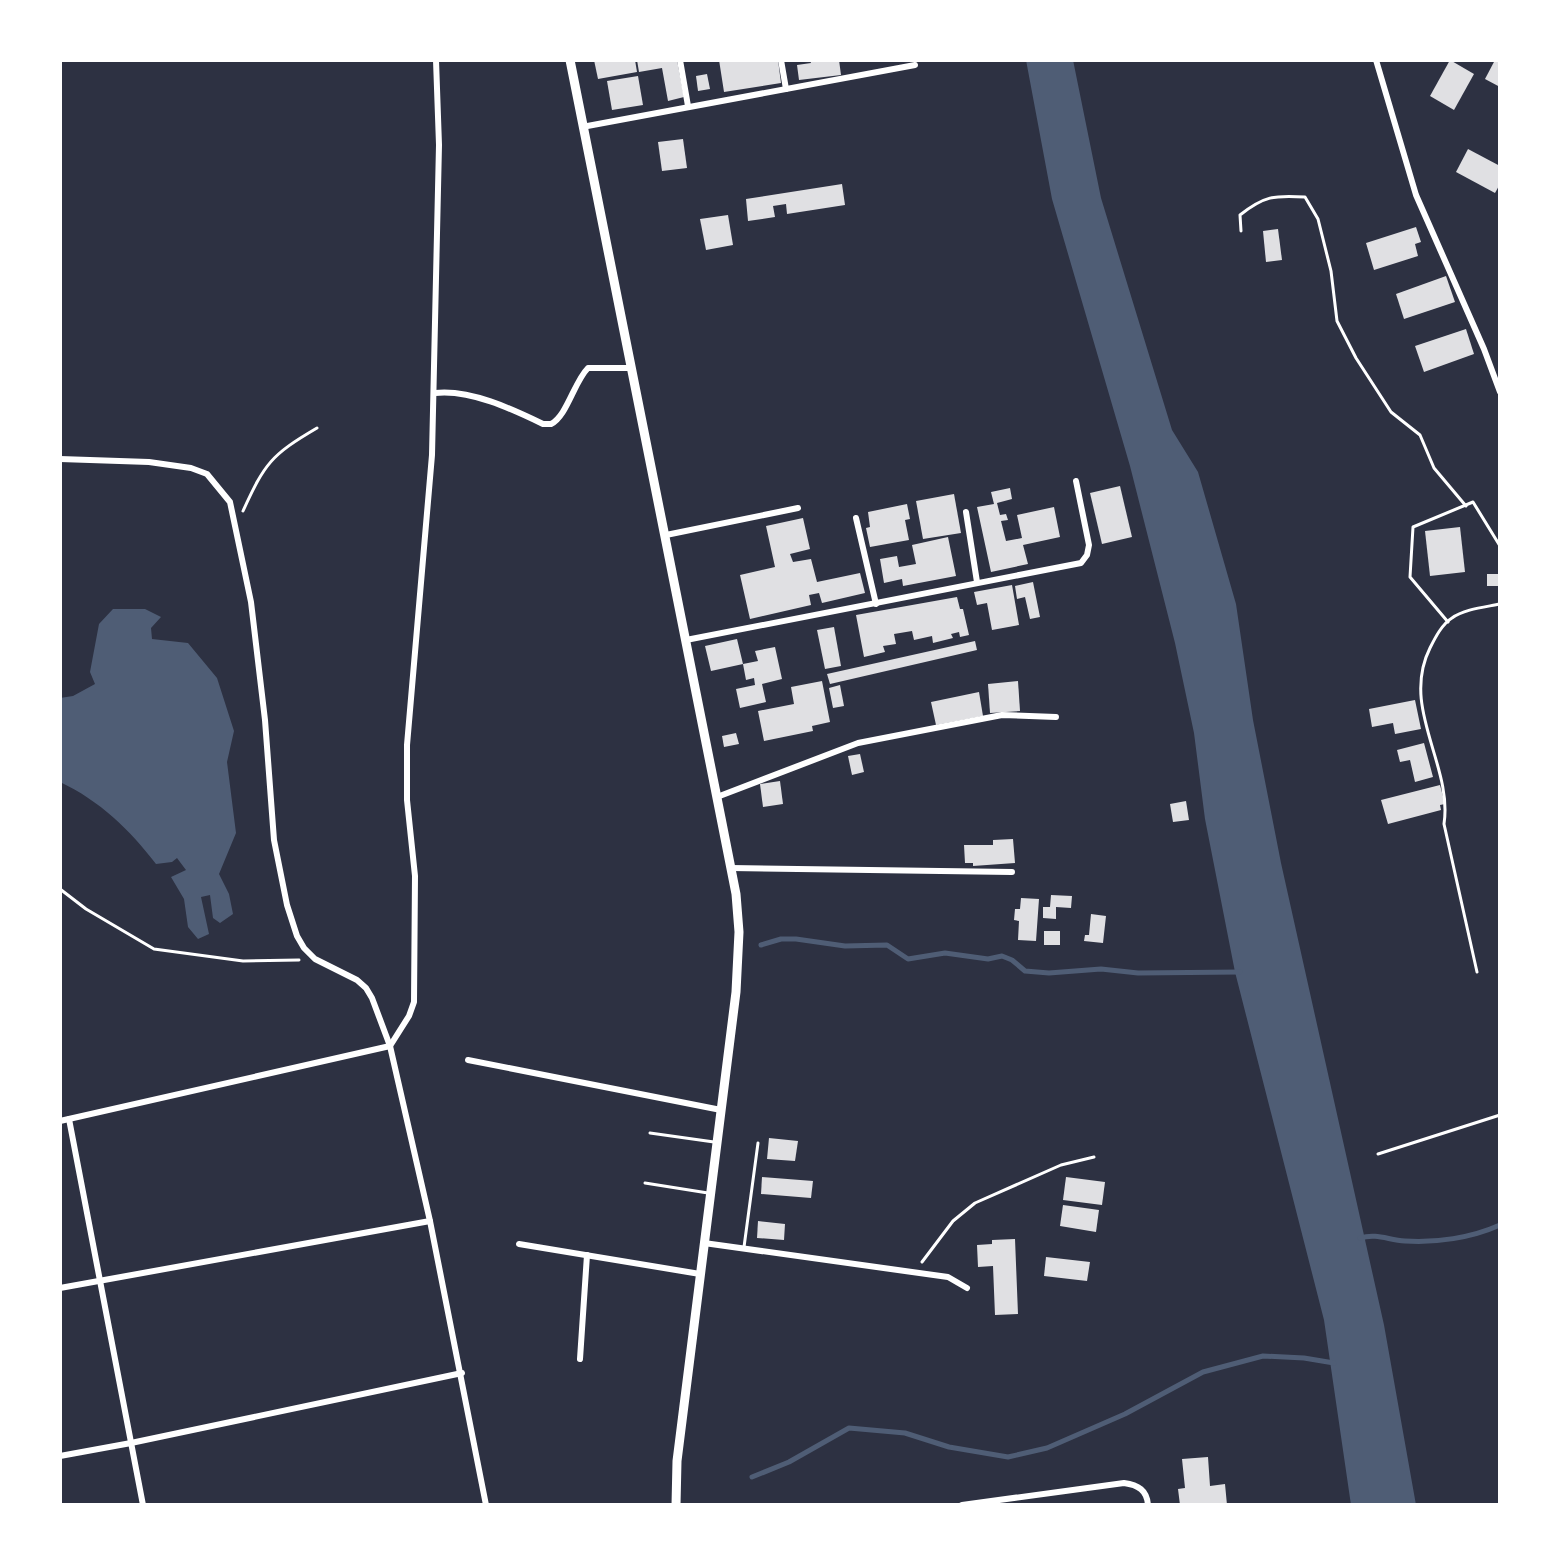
<svg xmlns="http://www.w3.org/2000/svg" width="1560" height="1565" font-family="'Nunito Sans',sans-serif">
<style>
.water{fill:#4f5d75}
.lines{fill:none;stroke-linecap:round;stroke-linejoin:round}
.stream{stroke:#4f5d75;stroke-width:5}
.building{fill:#e0e0e3}
.path{stroke:#fff;stroke-width:3}
.service{stroke:#fff;stroke-width:3}
.minor{stroke:#fff;stroke-width:6}
.secondary{stroke:#fff;stroke-width:9}
</style>
<rect width="100%" height="100%" fill="#2d3142"/>
<g class="water">
<polygon points="1026,60 1073,60 1101,198 1172,430 1198,472 1236,604 1253,720 1281,863 1384,1325 1416,1505 1351,1505 1324,1320 1235,972 1205,819 1194,733 1175,643 1130,466 1052,199"/>
<path d="M113,609H145L161,617L151,628L152,639L188,643L217,678L234,731L227,762L236,833L219,874L229,894L233,914L220,923L213,918L210,895L201,897L209,934L198,939L188,927L184,899L171,877L186,870L177,858L172,862L156,864C129,829 100,801 60,782V698L73,696L95,684L90,672L99,624Z"/>
</g>
<g class="lines">
<g class="stream">
<polyline points="761,945 781,939 796,939 845,946 887,945 908,959 945,953 988,959 1002,956 1012,960 1025,971 1049,973 1101,969 1138,973 1240,972"/>
<path d="M1360,1238C1377,1233 1388,1240 1405,1241C1436,1243 1471,1238 1500,1225"/>
<polyline points="752,1477 789,1462 849,1428 905,1433 949,1447 1008,1457 1047,1448 1125,1414 1203,1372 1263,1356 1304,1358 1334,1363"/>
</g>
</g>
<g class="building">
<polygon points="594,60 635,60 637,72 598,79"/>
<polygon points="637,60 677,60 684,97 668,101 662,68 639,72"/>
<polygon points="719,60 778,60 781,83 724,92"/>
<polygon points="810,60 839,60 841,75 799,80 797,65 811,63"/>
<polygon points="1450,60 1474,74 1454,110 1430,96"/>
<polygon points="1495,60 1500,60 1500,87 1485,79"/>
<polygon points="707,74 710,89 698,91 696,76"/>
<polygon points="638,76 643,105 612,110 607,81"/>
<polygon points="683,139 687,168 662,171 658,142"/>
<polygon points="1468,149 1500,166 1500,184 1495,193 1456,172"/>
<polygon points="842,184 845,205 787,214 786,204 773,206 775,217 748,221 746,199"/>
<polygon points="728,215 733,245 706,250 700,219"/>
<polygon points="1416,227 1421,242 1415,244 1418,256 1374,270 1366,243"/>
<polygon points="1278,229 1282,260 1266,262 1263,231"/>
<polygon points="1446,276 1455,302 1404,319 1396,294"/>
<polygon points="1466,329 1474,354 1424,372 1415,346"/>
<polygon points="1120,486 1132,537 1102,544 1090,493"/>
<polygon points="1010,488 1012,499 997,503 1000,515 1006,514 1008,520 1001,521 1006,541 1022,538 1017,515 1054,507 1060,537 1023,545 1028,564 991,572 977,507 994,504 991,492"/>
<polygon points="954,494 961,533 923,539 916,501"/>
<polygon points="907,504 910,519 905,520 909,540 870,547 866,528 870,527 868,512"/>
<polygon points="803,518 810,549 790,554 793,562 811,559 817,582 860,573 865,593 822,603 819,593 809,595 811,605 750,619 740,575 775,567 766,526"/>
<polygon points="1460,527 1465,572 1430,576 1425,531"/>
<polygon points="948,537 956,576 903,586 902,579 884,583 880,559 897,556 899,567 916,564 912,545"/>
<rect x="1487" y="574" width="13" height="12"/>
<polygon points="1033,582 1040,617 1030,619 1025,597 1017,599 1015,586"/>
<polygon points="1012,585 1019,625 992,630 987,603 977,605 974,592"/>
<polygon points="957,597 960,609 963,609 969,635 960,637 959,632 951,634 953,638 933,643 932,636 914,640 912,631 894,634 896,644 883,646 885,652 864,657 856,615"/>
<polygon points="834,627 841,666 825,669 817,630"/>
<polygon points="737,639 743,664 758,661 755,651 775,647 782,679 762,684 766,702 740,708 736,689 755,685 754,678 746,680 743,664 711,671 705,646"/>
<polygon points="975,641 977,650 830,684 827,674"/>
<polygon points="822,681 830,722 812,726 813,731 764,741 758,711 794,704 791,687"/>
<polygon points="1018,681 1020,711 990,713 988,684"/>
<polygon points="840,685 844,706 833,708 829,688"/>
<polygon points="979,692 983,716 936,725 931,702"/>
<polygon points="1415,700 1421,729 1395,734 1393,723 1372,727 1369,709"/>
<polygon points="736,733 739,744 724,747 722,736"/>
<polygon points="1424,743 1433,777 1415,782 1410,760 1400,762 1397,750"/>
<polygon points="860,754 864,772 852,775 848,756"/>
<polygon points="780,781 783,804 763,807 760,784"/>
<polygon points="1440,785 1445,804 1440,805 1441,810 1388,824 1381,800"/>
<polygon points="1186,801 1189,820 1173,822 1170,804"/>
<polygon points="1013,839 1015,863 973,866 973,863 965,863 964,845 993,845 993,840"/>
<polygon points="1051,895 1072,896 1071,908 1056,907 1056,919 1043,918 1043,907 1050,907"/>
<polygon points="1021,898 1039,899 1036,941 1018,940 1019,921 1014,920 1015,909 1020,909"/>
<polygon points="1091,914 1106,916 1103,943 1084,941 1085,935 1089,935"/>
<rect x="1044" y="931" width="16" height="14"/>
<polygon points="769,1138 798,1141 795,1161 767,1159"/>
<polygon points="762,1177 813,1181 811,1198 761,1194"/>
<polygon points="1066,1177 1105,1182 1102,1205 1063,1200"/>
<polygon points="1063,1205 1099,1210 1096,1232 1060,1226"/>
<polygon points="758,1221 785,1224 784,1240 757,1238"/>
<polygon points="1015,1239 1018,1314 995,1315 993,1266 978,1267 977,1245 992,1244 992,1240"/>
<polygon points="1046,1257 1090,1262 1087,1281 1044,1276"/>
<polygon points="1208,1457 1210,1486 1225,1484 1227,1505 1180,1505 1178,1489 1185,1488 1182,1459"/>
</g>
<g class="lines">
<g class="path">
<path d="M1241,231L1240,215C1264,196 1274,195 1305,197L1318,219L1331,271L1337,321L1356,358L1391,412L1420,435L1434,468L1466,506"/>
<path d="M243,511C265,463 271,455 317,428"/>
<polyline points="1448,622 1410,577 1413,527 1473,502 1500,546"/>
<polyline points="60,889 86,909 154,949 243,961 299,960"/>
<path d="M1477,972L1444,824C1453,765 1400,708 1430,648C1435,638 1442,624 1452,618C1464,609 1486,607 1500,604"/>
<polyline points="1378,1154 1500,1115"/>
<polyline points="922,1262 953,1221 975,1203 1061,1165 1094,1157"/>
</g>
<g class="service">
<polyline points="650,1133 714,1142"/>
<polyline points="645,1183 708,1193"/>
<polyline points="744,1247 758,1143"/>
</g>
<g class="minor">
<polyline points="680,60 688,106"/>
<polyline points="781,60 786,89"/>
<polyline points="1376,60 1416,195 1484,349 1500,392"/>
<polyline points="582,127 915,65"/>
<path d="M435,393C470,389 512,409 543,424H551C567,416 574,382 588,368H631"/>
<polyline points="60,459 149,462 191,468 207,474 230,502 251,602 265,720 274,840 287,905 297,936 304,948 315,959 357,980 366,988 372,998 390,1046 430,1221 486,1505"/>
<polyline points="966,512 977,582"/>
<polyline points="856,518 876,604"/>
<polyline points="666,535 798,508"/>
<polyline points="686,640 1081,563 1087,555 1089,545 1076,481"/>
<polyline points="717,797 858,743 1002,715 1056,717"/>
<polyline points="731,868 1012,872"/>
<polyline points="390,1046 409,1016 414,1002 415,876 407,800 407,745 432,455 439,145 436,60"/>
<polyline points="468,1060 721,1110"/>
<polyline points="69,1119 143,1505"/>
<polyline points="60,1121 390,1046"/>
<polyline points="704,1243 948,1277 967,1288"/>
<polyline points="519,1244 700,1274"/>
<polyline points="60,1288 430,1221"/>
<polyline points="580,1359 587,1255"/>
<polyline points="60,1456 131,1443 462,1373"/>
<path d="M962,1505L1124,1483C1138,1485 1147,1490 1148,1505"/>
</g>
<polyline class="secondary" points="570,60 721,818 736,894 739,932 736,992 677,1461 676,1505"/>
</g>
<rect width="1560" height="1565" fill="none" stroke="#ffffff" stroke-width="124"/>
</svg>
